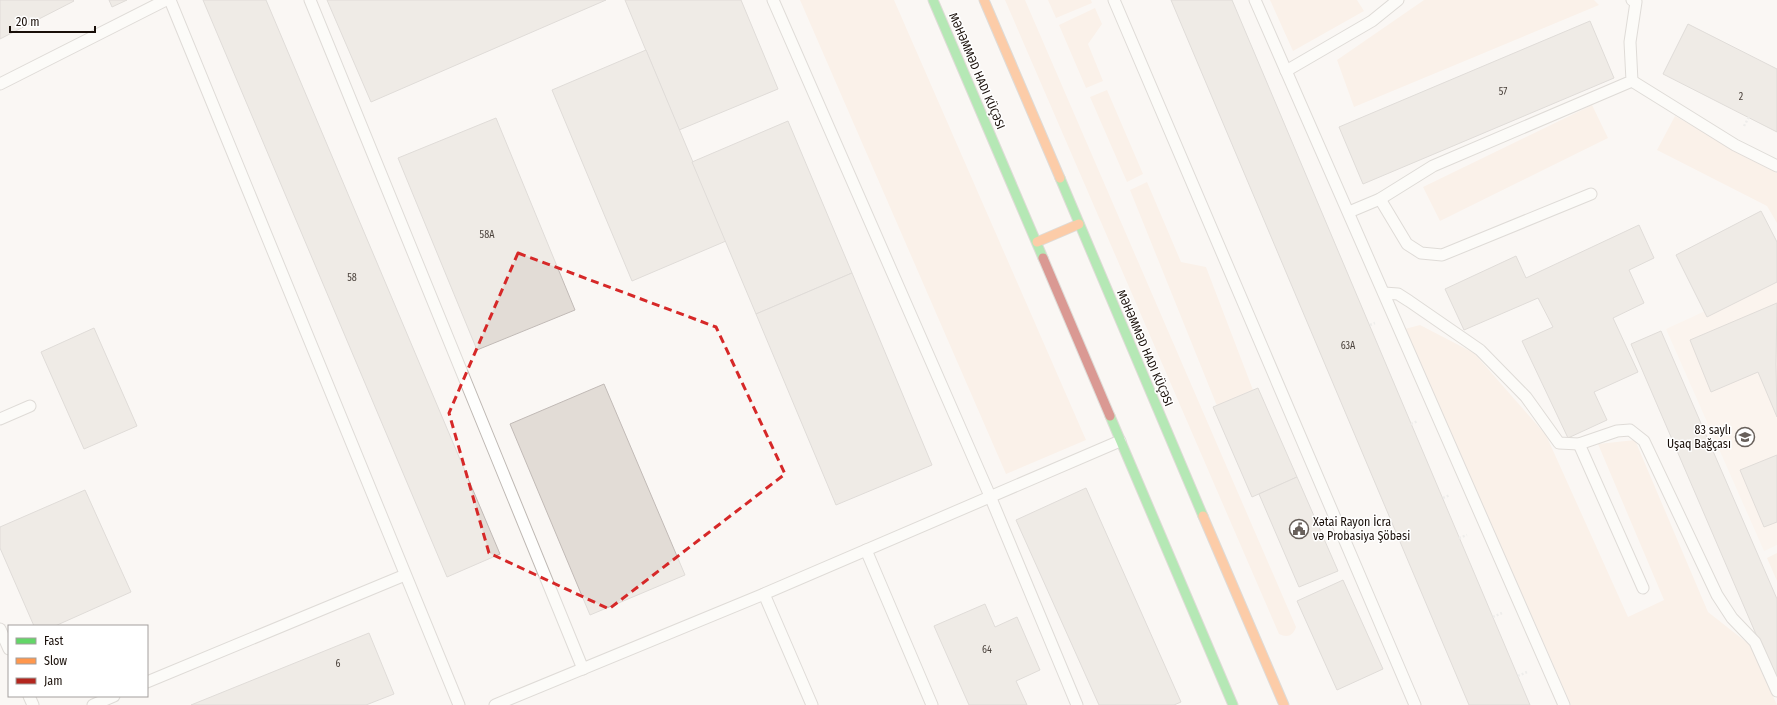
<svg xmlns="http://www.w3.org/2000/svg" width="1777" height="705" font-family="'Fira Sans Condensed',sans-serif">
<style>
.built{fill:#fdefe6}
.green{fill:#fbe8dc}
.building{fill:#e2dcd6;stroke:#c1bab6}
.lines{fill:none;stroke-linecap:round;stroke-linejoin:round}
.lane-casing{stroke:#bfb9b4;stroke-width:13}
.fast-casing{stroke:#bfb9b4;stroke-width:11}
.slow-casing{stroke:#bfb9b4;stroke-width:11}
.jam-casing{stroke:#bfb9b4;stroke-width:11}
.path{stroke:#e1e0e0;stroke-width:2.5;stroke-dasharray:2 2;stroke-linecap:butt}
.lane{stroke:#fefefd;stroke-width:11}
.fast{stroke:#63d668;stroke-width:9}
.slow{stroke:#ff974d;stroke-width:9}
.jam{stroke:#b3261e;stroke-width:9}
.marked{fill:none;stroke:#d62828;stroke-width:3;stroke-dasharray:8 5;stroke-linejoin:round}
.labels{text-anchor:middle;stroke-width:3;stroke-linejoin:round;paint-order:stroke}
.number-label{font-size:10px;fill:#4b423c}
.street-label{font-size:12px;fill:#190f09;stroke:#fff}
.poi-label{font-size:12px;fill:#190f09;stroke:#fff;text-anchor:end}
</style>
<rect width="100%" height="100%" fill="#faf7f4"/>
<polygon class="built" points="1777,278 1777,545 1764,551 1666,329"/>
<g class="green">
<polygon points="800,0 894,0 1086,440 1006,474"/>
<path d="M1005,0H1025L1296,627C1293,636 1287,638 1279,634Z"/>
<polygon points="1048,0 1091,0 1092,3 1056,18"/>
<polygon points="1270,0 1357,0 1364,11 1293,51"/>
<polygon points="1424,0 1594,0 1599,5 1354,107 1337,60"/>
<polygon points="1095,8 1102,24 1088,44 1103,81 1086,88 1059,25"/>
<polygon points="1107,90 1143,174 1127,182 1090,97"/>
<polygon points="1592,105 1608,138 1440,221 1423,187"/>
<polygon points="1675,116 1777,173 1777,223 1767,206 1657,150"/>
<polygon points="1147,182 1181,262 1206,267 1253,390 1217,406 1130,190"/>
<polygon points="1420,325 1474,353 1546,435 1628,617 1664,600 1598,444 1635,440 1708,612 1750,645 1777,705 1571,705 1405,329"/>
<polygon points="1777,553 1777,581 1767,558"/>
</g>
<g class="building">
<polygon points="0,0 73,0 74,1 0,39"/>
<polygon points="109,0 127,0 112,7"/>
<polygon points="203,0 266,0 500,554 447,577"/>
<polygon points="327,0 606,0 371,102"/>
<polygon points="625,0 741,0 778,89 679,130"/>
<polygon points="1171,0 1232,0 1530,705 1469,705"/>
<polygon points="1590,21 1614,78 1363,184 1339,127"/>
<polygon points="1688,24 1777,69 1777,132 1663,74"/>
<polygon points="646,50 726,241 632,281 552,90"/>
<polygon points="496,118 575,310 477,350 398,158"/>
<polygon points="788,121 852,273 756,314 692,162"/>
<polygon points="1761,211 1777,242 1777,282 1707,317 1676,255"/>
<polygon points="1639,225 1654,258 1629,270 1644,303 1613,318 1638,372 1594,392 1607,420 1568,438 1522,341 1553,327 1538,298 1464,330 1445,289 1516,256 1526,278"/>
<polygon points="852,273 932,465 836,505 756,314"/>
<polygon points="1777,303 1776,364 1777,417 1758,372 1711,392 1690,340"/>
<polygon points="94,328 137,426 84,449 41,352"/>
<polygon points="1661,331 1777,599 1777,683 1631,344"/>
<polygon points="604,384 685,575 590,615 510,424"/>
<polygon points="1258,388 1297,477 1252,497 1213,407"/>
<polygon points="1777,455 1777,522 1764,527 1740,470"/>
<polygon points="1297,477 1338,571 1299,587 1259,494"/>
<polygon points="1086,488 1181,702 1174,705 1099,705 1016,520"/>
<polygon points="85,490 131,592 55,626 34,626 0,548 0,527"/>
<polygon points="1343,580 1383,669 1337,690 1297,601"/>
<polygon points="985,604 995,627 1017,617 1040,670 1016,681 1027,705 969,705 934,626"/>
<polygon points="369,633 394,694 366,705 191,705"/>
</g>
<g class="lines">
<defs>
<g id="lane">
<polyline points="170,0 459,705"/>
<polyline points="310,0 583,669"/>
<polyline points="773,0 990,496 1077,705"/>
<polyline points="1114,0 1415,705"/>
<polyline points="1255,0 1564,705"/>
<polyline points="1286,71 1372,21 1398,0"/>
<polyline points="1632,81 1735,145 1777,166"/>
<polyline points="0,84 166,0"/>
<polyline points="1380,199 1407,244 1421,253 1442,255 1591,194"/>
<polyline points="1349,212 1380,199 1433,166 1632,81 1630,42 1636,2 1632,0"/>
<polyline points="1384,293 1398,294 1409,301 1480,350 1526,397 1559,443 1579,444 1617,431 1630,430 1644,441 1717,595 1732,618 1755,642 1777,691"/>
<polyline points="0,419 30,406"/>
<polyline points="1579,444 1643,588"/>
<polyline points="866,550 932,705"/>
<polyline points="764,594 812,705"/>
<polyline points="0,629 9,649"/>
<polyline points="147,682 405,575"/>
<polyline points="29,696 33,705"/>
<polyline points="93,705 114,696"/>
<polyline points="495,705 764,594 1120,441"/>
</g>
<g id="fast">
<polyline points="933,0 1043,258"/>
<polyline points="1060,178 1203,516"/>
<polyline points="1110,416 1233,705"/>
</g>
<g id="slow">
<polyline points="984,0 1060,178"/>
<polyline points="1037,242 1079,224"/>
<polyline points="1203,516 1284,705"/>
</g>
<polyline id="jam" points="1043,258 1110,416"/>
</defs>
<use href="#lane" class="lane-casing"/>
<use href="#fast" class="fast-casing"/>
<use href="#slow" class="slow-casing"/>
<use href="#jam" class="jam-casing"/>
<g class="path">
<polyline points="1744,126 1749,117"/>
<polyline points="1370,325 1375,323"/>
<polyline points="1411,424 1418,421"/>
<polyline points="1443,498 1450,495"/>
<polyline points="1459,538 1467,535"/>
<polyline points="1493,617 1502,613"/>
<polyline points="1518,676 1527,672"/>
</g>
<use href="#lane" class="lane"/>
<use href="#fast" class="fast"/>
<use href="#slow" class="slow"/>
<use href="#jam" class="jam"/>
</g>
<path d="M0 0H1777V705H0ZM518,253L716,327L785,474L609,609L489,553L449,413Z" fill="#faf7f4" fill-opacity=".55" fill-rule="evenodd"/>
<path class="marked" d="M518,253L716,327L785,474L609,609L489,553L449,413Z"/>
<defs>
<symbol id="school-ring" viewBox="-11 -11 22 22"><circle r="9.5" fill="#fff" stroke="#68605b" stroke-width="1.5"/><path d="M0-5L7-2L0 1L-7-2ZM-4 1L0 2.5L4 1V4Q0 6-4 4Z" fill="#68605b"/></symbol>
<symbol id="civic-ring" viewBox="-11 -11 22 22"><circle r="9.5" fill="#fff" stroke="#68605b" stroke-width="1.5"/><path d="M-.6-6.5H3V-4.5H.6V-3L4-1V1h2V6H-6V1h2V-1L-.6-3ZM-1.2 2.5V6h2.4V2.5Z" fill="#68605b"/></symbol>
</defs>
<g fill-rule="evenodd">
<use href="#school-ring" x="1734" y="426" width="22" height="22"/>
<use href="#civic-ring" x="1288" y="518" width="22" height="22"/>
</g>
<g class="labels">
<g class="number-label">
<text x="1503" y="95">57</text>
<text x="1741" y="100">2</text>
<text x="487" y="238">58A</text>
<text x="352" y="281">58</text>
<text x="1348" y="349">63A</text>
<text x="987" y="653">64</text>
<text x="338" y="667">6</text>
</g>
<g class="street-label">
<text transform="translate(977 71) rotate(67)" y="4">MƏHƏMMƏD HADI KÜÇƏSI</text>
<text transform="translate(1145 348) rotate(67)" y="4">MƏHƏMMƏD HADI KÜÇƏSI</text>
</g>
<g class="poi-label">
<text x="1731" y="434">83 saylı<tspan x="1731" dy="14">Uşaq Bağçası</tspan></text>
<text x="1313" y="526" text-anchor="start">Xətai Rayon İcra<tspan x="1313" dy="14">və Probasiya Şöbəsi</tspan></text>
</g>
</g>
<rect x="8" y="625" width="140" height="72" fill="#ffffff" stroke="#a39f9d"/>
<rect x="16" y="638" width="20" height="6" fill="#63d668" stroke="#a39f9d"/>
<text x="44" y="645" font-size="12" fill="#190f09">Fast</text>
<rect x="16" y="658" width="20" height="6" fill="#ff974d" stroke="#a39f9d"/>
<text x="44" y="665" font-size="12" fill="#190f09">Slow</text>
<rect x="16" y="678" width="20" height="6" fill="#b3261e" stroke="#a39f9d"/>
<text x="44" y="685" font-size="12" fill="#190f09">Jam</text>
<path d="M10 26v6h85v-6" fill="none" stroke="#190f09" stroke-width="2"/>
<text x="16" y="26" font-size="12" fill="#190f09" stroke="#ffffff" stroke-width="3" paint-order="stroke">20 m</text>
</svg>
